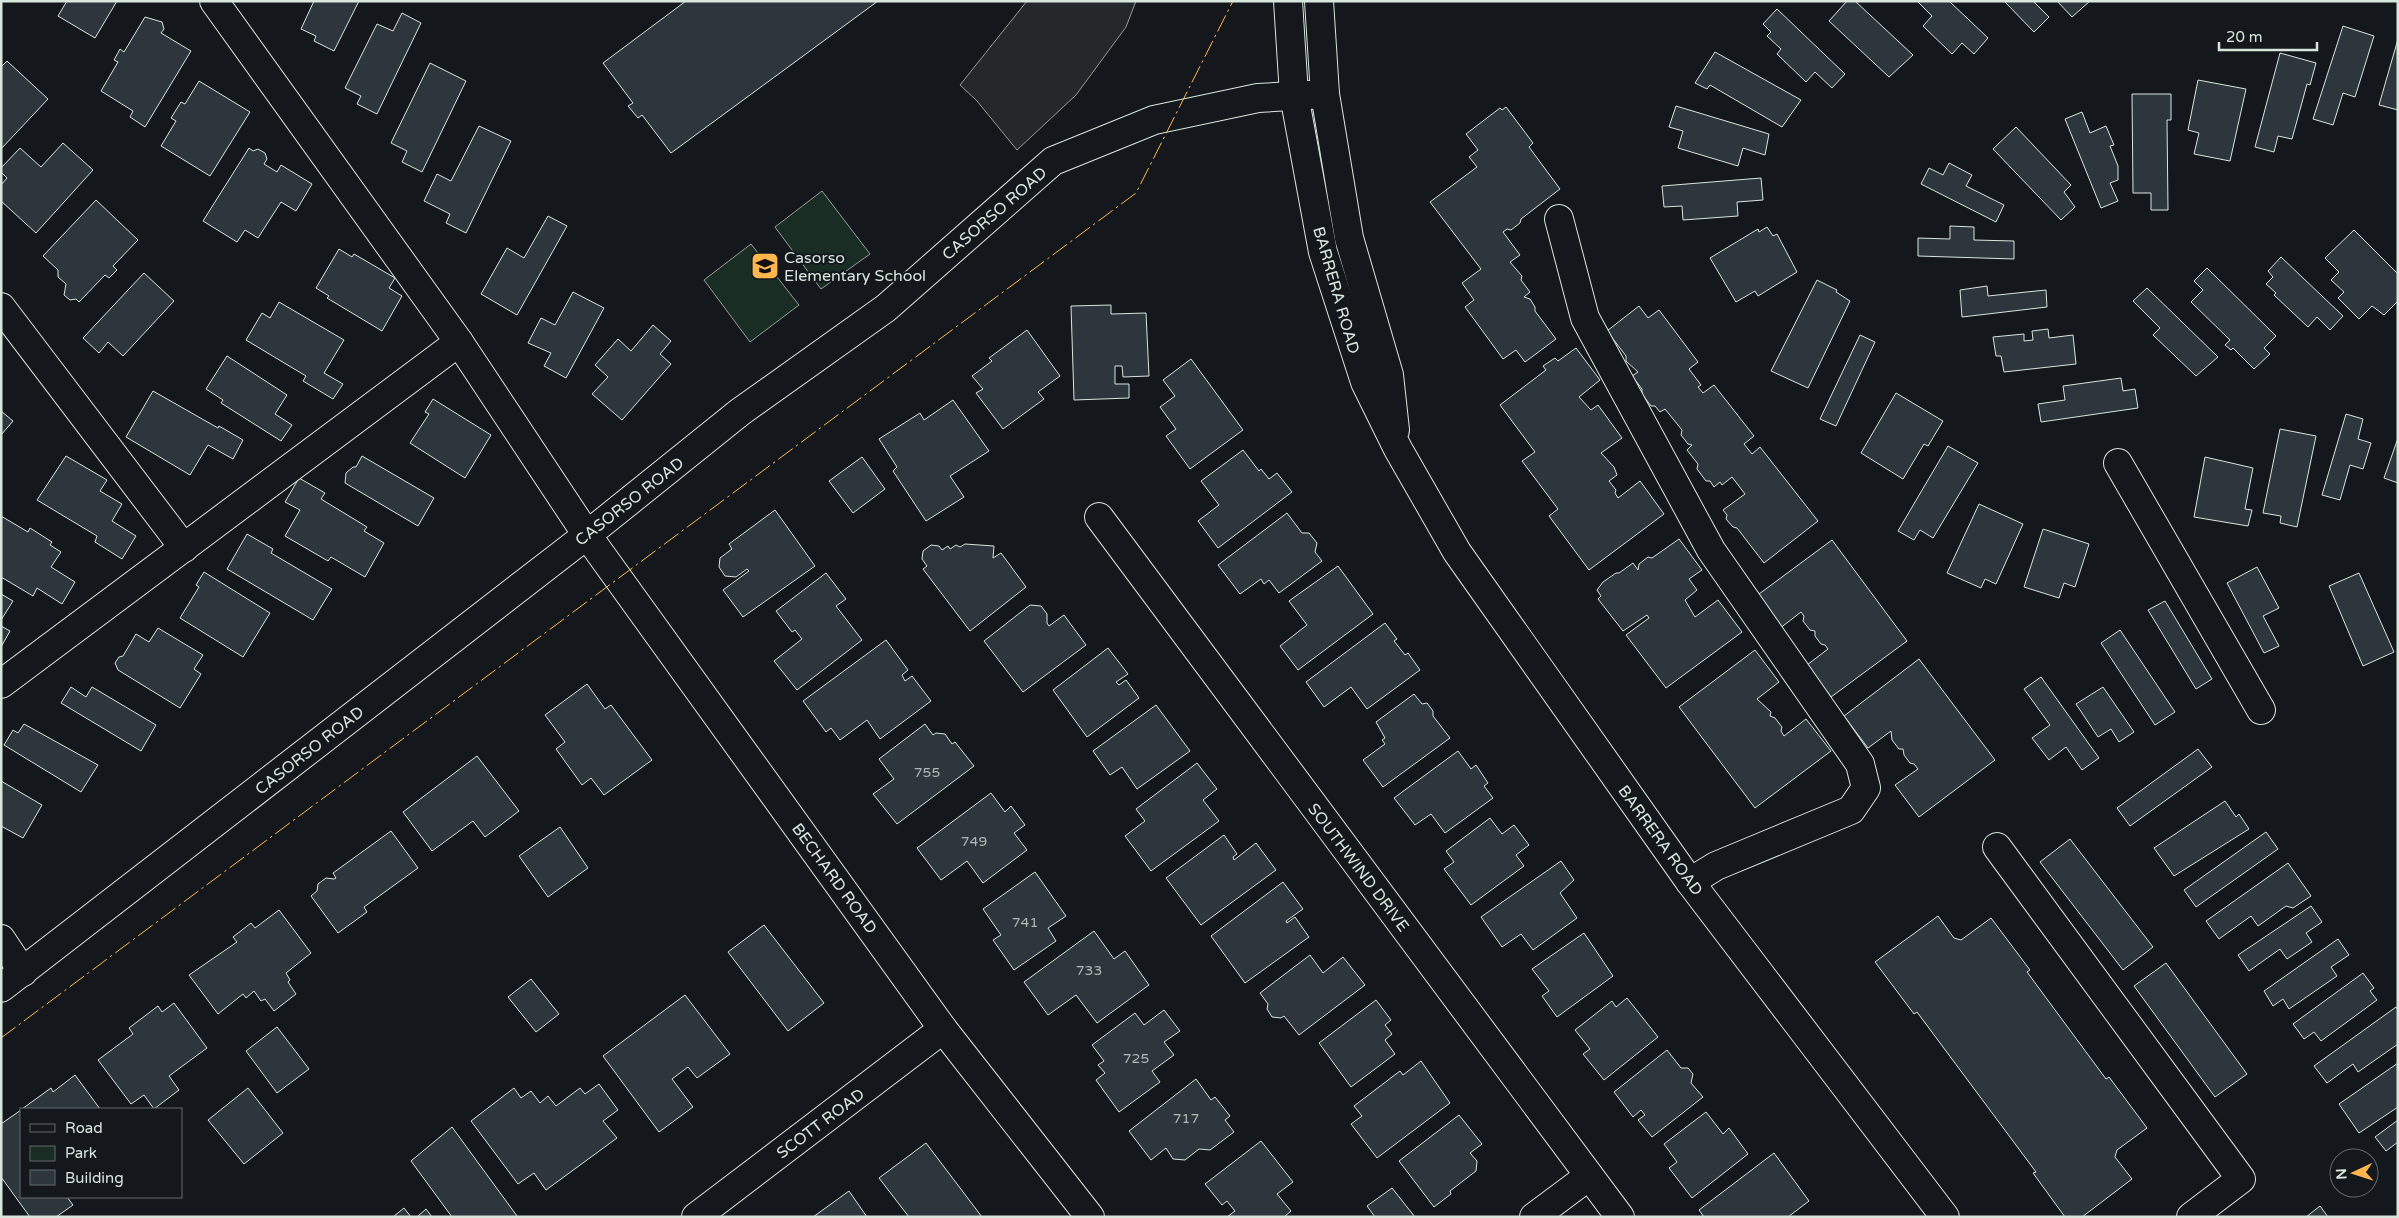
<svg xmlns="http://www.w3.org/2000/svg" width="2399" height="1218" font-family="'Varela Round',sans-serif">
<style>
.green{fill:#1a2d24;stroke:#939e99}
.parking{fill:#24282b;stroke:#939e99}
.building{fill:#2c363c;stroke:#d8e6dc}
.lines{fill:none;stroke-linecap:round;stroke-linejoin:round}
.street-casing{stroke:#d8e6dc;stroke-width:30}
.secondary-casing{stroke:#d8e6dc;stroke-width:30}
.street{stroke:#14181c;stroke-width:28}
.secondary{stroke:#14181c;stroke-width:28}
.power{stroke:#ffb74d;stroke-width:1;stroke-dasharray:18 4 2.5 4;stroke-linecap:butt}
.labels{text-anchor:middle;stroke-width:4;stroke-linejoin:round;paint-order:stroke}
.number-label{font-size:14px;fill:#adbab4}
.street-label{font-size:16px;fill:#d8e6dc;stroke:#14181c}
.poi-label{font-size:16px;fill:#d8e6dc;stroke:#14181c;text-anchor:start}
</style>
<rect width="100%" height="100%" fill="#14181c"/>
<g class="green">
<polygon points="822,191 870,254 821,289 775,227"/>
<polygon points="751,244 799,305 750,342 704,280"/>
</g>
<polygon class="parking" points="1027,1 1136,1 1126,27 1076,95 1017,150 977,101 960,85"/>
<g class="building">
<polygon points="67,1 117,1 95,38 58,16"/>
<polygon points="314,1 359,1 334,51 314,41 316,36 301,29"/>
<polygon points="686,1 878,1 671,153 642,115 638,118 628,106 633,103 603,63"/>
<polygon points="1847,1 1855,1 1913,55 1889,77 1829,21"/>
<polygon points="1917,1 1949,1 1988,38 1974,54 1962,43 1952,54 1923,26 1932,16"/>
<polygon points="2004,1 2033,1 2049,17 2034,32"/>
<polygon points="2057,1 2090,1 2072,17"/>
<polygon points="1777,9 1845,74 1832,88 1815,72 1806,82 1777,54 1781,49 1767,36 1771,32 1763,24"/>
<polygon points="402,13 421,23 377,114 357,104 361,96 345,88 377,24 393,31"/>
<polygon points="145,17 162,22 164,29 161,33 191,51 145,127 130,117 133,111 101,91 118,62 114,60 120,49 124,52"/>
<polygon points="2343,26 2374,36 2355,97 2343,93 2333,125 2313,119"/>
<polygon points="2398,39 2398,110 2379,105"/>
<polygon points="1715,52 1801,100 1782,127 1710,85 1707,89 1695,83"/>
<polygon points="2280,53 2316,63 2310,85 2307,84 2292,139 2278,136 2274,152 2255,147"/>
<polygon points="7,61 48,99 1,149 1,67"/>
<polygon points="430,63 466,81 422,172 402,162 407,151 391,143"/>
<polygon points="2198,80 2246,89 2230,161 2194,154 2199,133 2188,130"/>
<polygon points="199,81 250,112 210,176 161,146 176,121 171,118 181,102 185,104"/>
<polygon points="2132,94 2171,94 2171,120 2167,120 2168,210 2151,210 2151,193 2133,193"/>
<polygon points="1676,106 1769,134 1765,155 1743,148 1738,166 1678,148 1683,131 1669,127"/>
<polygon points="1506,107 1533,143 1529,147 1560,189 1521,219 1520,223 1511,230 1507,229 1503,232 1520,255 1510,262 1522,276 1521,280 1530,292 1524,297 1530,299 1535,307 1535,311 1556,339 1525,362 1516,350 1503,359 1465,307 1474,300 1462,283 1481,269 1430,202 1477,167 1469,157 1478,150 1466,134 1500,108 1502,110"/>
<polygon points="2082,112 2090,133 2106,126 2114,145 2110,146 2118,166 2118,180 2110,183 2118,201 2101,208 2065,119"/>
<polygon points="479,126 511,141 466,233 446,223 450,214 424,201 437,174 451,181"/>
<polygon points="2016,127 2071,185 2064,192 2075,207 2061,220 1993,149"/>
<polygon points="63,143 93,170 36,233 1,201 1,185 7,178 1,172 1,168 20,148 41,167"/>
<polygon points="249,148 253,151 258,149 265,153 267,159 264,164 277,172 281,165 312,184 296,211 281,202 258,238 245,230 237,242 203,221"/>
<polygon points="1949,163 1972,175 1966,186 2004,205 1996,222 1921,184 1929,168 1943,175"/>
<polygon points="1761,178 1763,200 1737,202 1738,216 1683,220 1682,206 1664,207 1662,186"/>
<polygon points="96,200 138,240 113,266 117,270 109,278 105,275 79,302 76,299 70,300 64,295 66,284 58,277 58,270 43,256"/>
<polygon points="548,216 567,226 517,315 481,294 507,248 524,258"/>
<polygon points="1950,226 1974,227 1974,240 2014,241 2014,259 1918,256 1918,238 1950,239"/>
<polygon points="1767,227 1773,236 1777,234 1797,272 1758,296 1755,291 1736,302 1710,258 1758,229 1759,232"/>
<polygon points="2354,230 2398,274 2398,301 2384,315 2372,306 2359,319 2338,298 2344,292 2331,280 2339,272 2325,258"/>
<polygon points="339,249 352,257 354,254 395,278 389,288 402,296 382,331 327,298 329,296 316,288"/>
<polygon points="2281,257 2343,316 2330,330 2317,317 2308,327 2274,295 2276,293 2266,284 2273,277 2268,271"/>
<polygon points="2207,268 2276,336 2264,348 2270,354 2254,369 2233,348 2231,350 2225,345 2230,340 2191,302 2203,290 2194,281"/>
<polygon points="144,273 174,301 123,356 108,342 99,353 83,338"/>
<polygon points="1817,280 1837,290 1836,292 1850,301 1808,388 1771,371"/>
<polygon points="1987,286 1988,296 2046,290 2047,307 1962,317 1960,290"/>
<polygon points="2147,288 2218,357 2196,376 2153,335 2160,328 2133,301"/>
<polygon points="573,292 604,308 566,378 544,366 551,353 528,343 541,318 555,325"/>
<polygon points="279,302 344,340 324,373 343,384 333,399 303,381 306,376 246,340 262,313 270,318"/>
<polygon points="1111,305 1111,314 1146,313 1149,376 1123,377 1122,366 1115,366 1115,384 1129,384 1129,398 1074,400 1071,306"/>
<polygon points="1639,306 1648,318 1659,310 1698,362 1689,369 1701,385 1698,387 1703,393 1714,385 1754,436 1744,444 1752,454 1760,447 1818,521 1764,563 1737,528 1733,527 1726,519 1727,515 1723,510 1745,494 1732,477 1722,485 1720,482 1714,487 1710,481 1706,481 1697,469 1698,464 1687,450 1692,445 1688,444 1681,435 1682,430 1665,409 1660,412 1655,406 1651,406 1642,394 1642,389 1632,376 1638,372 1626,361 1626,356 1607,331"/>
<polygon points="653,325 671,341 660,354 671,364 622,420 592,394 608,377 595,365 618,339 631,351"/>
<polygon points="2048,329 2049,338 2073,335 2076,364 2004,372 2001,356 1996,356 1993,337 2024,334 2024,341 2033,340 2032,331"/>
<polygon points="1027,330 1060,376 1038,392 1044,399 1003,429 976,393 983,389 972,376 992,361 989,358"/>
<polygon points="1860,335 1875,342 1836,426 1820,419"/>
<polygon points="1576,348 1600,380 1579,397 1591,410 1598,405 1622,438 1601,453 1614,467 1617,475 1609,481 1616,490 1615,493 1618,498 1640,481 1664,514 1589,570 1549,516 1558,509 1522,461 1535,452 1500,405 1546,370 1543,366 1555,358 1558,361"/>
<polygon points="227,356 287,395 275,414 292,425 281,441 221,403 223,400 206,389"/>
<polygon points="1191,359 1243,430 1190,469 1166,436 1176,429 1160,407 1175,396 1163,380"/>
<polygon points="2121,378 2123,391 2135,389 2138,408 2041,422 2038,404 2065,400 2063,386"/>
<polygon points="153,391 218,428 219,426 243,440 233,459 208,445 190,475 126,437"/>
<polygon points="1896,393 1943,421 1928,446 1924,444 1903,479 1861,453"/>
<polygon points="433,399 491,435 465,478 410,443 429,414 425,412"/>
<polygon points="953,400 989,451 950,476 964,497 926,521 893,471 897,467 879,439 920,413 924,420"/>
<polygon points="1,411 13,421 1,435"/>
<polygon points="2346,414 2363,419 2358,439 2371,443 2363,469 2350,465 2340,500 2322,495"/>
<polygon points="2280,429 2316,436 2297,527 2280,523 2281,516 2263,513"/>
<polygon points="2398,438 2398,483 2384,478"/>
<polygon points="1948,446 1978,463 1933,538 1920,530 1914,540 1898,531"/>
<polygon points="1243,450 1259,471 1261,469 1269,479 1277,473 1292,492 1218,548 1198,521 1219,505 1201,481"/>
<polygon points="66,456 107,480 100,491 122,504 112,521 136,536 122,559 95,542 97,536 37,500"/>
<polygon points="362,456 434,498 418,526 345,483 346,473 353,467 356,467"/>
<polygon points="862,457 885,489 853,513 829,481"/>
<polygon points="2205,457 2253,468 2245,509 2252,510 2248,526 2194,517"/>
<polygon points="299,478 325,493 321,499 367,527 364,531 384,543 365,577 331,557 328,561 285,536 300,510 285,502"/>
<polygon points="1979,504 2023,524 1996,584 1985,579 1981,588 1947,573"/>
<polygon points="775,510 815,566 743,617 723,590 749,571 747,569 736,577 725,576 719,567 720,558 732,549 729,544"/>
<polygon points="1287,513 1302,533 1309,533 1317,543 1315,552 1322,561 1279,593 1269,580 1264,584 1261,579 1240,594 1218,565"/>
<polygon points="1,516 28,532 30,528 52,542 50,545 61,552 51,567 75,582 62,604 37,588 33,596 1,577"/>
<polygon points="2043,529 2089,544 2075,587 2064,583 2059,598 2024,587"/>
<polygon points="247,534 273,549 271,553 332,589 313,620 227,569"/>
<polygon points="1679,539 1702,570 1689,579 1697,590 1685,600 1695,617 1718,600 1742,632 1666,688 1626,635 1649,618 1647,615 1623,631 1598,599 1601,596 1597,590 1603,582 1616,573 1619,573 1633,563 1638,570 1639,564 1648,557 1652,558"/>
<polygon points="1832,540 1907,641 1831,697 1807,665 1828,649 1825,645 1821,644 1815,636 1815,631 1810,630 1803,621 1804,616 1801,612 1779,629 1755,597"/>
<polygon points="965,544 994,546 993,558 1001,553 1026,587 970,631 923,569 927,566 922,559 923,551 931,545 939,546 942,550 948,546 950,549 956,545 960,547"/>
<polygon points="1338,566 1373,614 1298,670 1280,646 1307,625 1289,601"/>
<polygon points="2257,567 2279,608 2263,616 2279,646 2264,653 2227,583"/>
<polygon points="204,572 270,613 243,657 180,618 199,587 196,585"/>
<polygon points="826,573 846,599 836,606 862,640 797,690 774,661 802,639 795,630 792,632 776,611"/>
<polygon points="2359,573 2394,652 2363,666 2329,586"/>
<polygon points="1,594 13,601 1,620"/>
<polygon points="2165,601 2212,679 2196,689 2148,610"/>
<polygon points="1030,605 1041,606 1047,614 1047,623 1049,626 1064,615 1086,645 1023,692 984,641"/>
<polygon points="1385,623 1397,639 1394,641 1405,655 1408,653 1420,670 1367,709 1351,687 1324,707 1306,682"/>
<polygon points="1,626 10,631 1,647"/>
<polygon points="158,628 203,655 194,669 201,674 180,708 118,670 115,663 119,657 123,656 136,634 149,642"/>
<polygon points="2120,630 2175,712 2155,725 2101,643"/>
<polygon points="886,640 908,670 902,675 905,681 912,676 931,701 880,739 867,720 840,740 831,728 826,732 803,701"/>
<polygon points="1108,648 1128,674 1116,682 1119,685 1126,680 1139,698 1087,737 1053,690"/>
<polygon points="1755,650 1779,682 1757,699 1771,712 1770,716 1775,718 1782,727 1781,731 1784,736 1806,719 1831,751 1755,808 1679,707"/>
<polygon points="1919,659 1995,760 1919,817 1895,785 1918,769 1914,764 1910,763 1904,755 1903,749 1899,749 1892,740 1891,731 1868,748 1844,716"/>
<polygon points="2041,677 2099,758 2082,770 2066,747 2049,760 2032,738 2050,725 2024,689"/>
<polygon points="587,684 605,709 611,705 652,760 604,795 591,778 582,785 556,749 565,742 545,715"/>
<polygon points="71,687 86,697 92,687 156,725 141,751 61,703"/>
<polygon points="2103,687 2134,732 2119,742 2111,729 2098,737 2076,704"/>
<polygon points="1414,694 1422,704 1427,703 1433,711 1433,716 1450,738 1383,787 1363,760 1385,744 1382,740 1385,738 1376,722"/>
<polygon points="1156,705 1190,751 1137,789 1122,767 1110,775 1093,751"/>
<polygon points="24,724 98,765 81,792 4,745 13,730 18,733"/>
<polygon points="925,724 933,735 936,733 945,734 952,744 955,742 974,766 897,824 873,794 894,779 879,759"/>
<polygon points="2198,749 2212,767 2130,826 2117,808"/>
<polygon points="1458,751 1471,769 1476,765 1488,783 1484,786 1493,798 1445,833 1431,814 1415,825 1394,798"/>
<polygon points="477,756 519,811 485,837 473,821 432,851 403,812"/>
<polygon points="1197,763 1217,789 1203,800 1219,821 1151,871 1125,836 1145,821 1136,809"/>
<polygon points="1,781 42,805 23,838 1,826"/>
<polygon points="991,793 1005,812 1011,806 1025,825 1014,833 1027,850 983,883 967,861 941,880 917,848"/>
<polygon points="2225,801 2236,817 2239,814 2249,829 2174,876 2154,848"/>
<polygon points="1490,818 1502,834 1514,825 1529,845 1516,855 1524,866 1471,905 1444,869 1454,862 1446,851"/>
<polygon points="560,827 588,868 548,897 519,856"/>
<polygon points="391,831 418,868 364,907 367,912 338,933 311,896 317,891 318,884 326,878 334,879 336,878 333,873"/>
<polygon points="2266,832 2278,849 2196,907 2184,890"/>
<polygon points="1224,835 1237,854 1233,857 1234,860 1256,843 1276,870 1201,925 1166,878"/>
<polygon points="2070,839 2153,947 2123,970 2040,862"/>
<polygon points="1561,861 1574,880 1560,893 1577,918 1533,950 1521,934 1502,947 1481,917"/>
<polygon points="2288,863 2311,896 2293,908 2286,906 2258,926 2251,916 2219,939 2206,921"/>
<polygon points="1035,872 1066,916 1048,928 1056,941 1014,970 993,940 1001,935 983,909"/>
<polygon points="1283,882 1303,909 1286,921 1287,923 1295,917 1309,937 1245,983 1211,936"/>
<polygon points="2311,906 2322,922 2306,933 2312,942 2287,959 2280,949 2249,971 2238,955"/>
<polygon points="279,910 311,953 286,973 290,980 288,982 296,994 274,1011 265,999 261,1001 254,991 246,998 243,994 218,1014 189,975 237,942 233,937 251,923 255,928"/>
<polygon points="1938,916 1954,938 1961,940 1991,918 2030,970 2027,972 2106,1079 2109,1077 2147,1128 2117,1150 2115,1157 2132,1179 2082,1217 2065,1217 2033,1173 2036,1172 1917,1012 1914,1014 1875,962"/>
<polygon points="764,925 824,1003 788,1031 728,952"/>
<polygon points="1094,931 1114,959 1125,951 1149,985 1097,1023 1076,995 1048,1015 1024,982"/>
<polygon points="1584,933 1613,976 1557,1017 1542,996 1549,991 1532,969"/>
<polygon points="2338,939 2349,955 2331,967 2337,976 2289,1009 2283,999 2273,1006 2264,991"/>
<polygon points="1310,955 1323,973 1343,957 1365,985 1299,1035 1284,1016 1281,1018 1272,1017 1267,1009 1268,1004 1260,993"/>
<polygon points="2166,963 2247,1074 2215,1097 2134,986"/>
<polygon points="2363,973 2374,988 2370,991 2377,1000 2321,1041 2314,1032 2304,1039 2293,1024"/>
<polygon points="531,979 559,1014 536,1032 508,997"/>
<polygon points="685,995 730,1054 697,1078 688,1067 672,1079 693,1107 659,1132 603,1056"/>
<polygon points="1627,998 1658,1037 1604,1080 1583,1054 1590,1049 1575,1030 1612,1001 1616,1007"/>
<polygon points="1376,1000 1391,1020 1385,1025 1392,1034 1385,1040 1395,1054 1351,1087 1319,1043"/>
<polygon points="174,1003 207,1048 169,1076 179,1090 154,1109 144,1095 131,1104 98,1060 133,1034 129,1028 158,1006 162,1012"/>
<polygon points="2396,1007 2398,1010 2398,1044 2358,1072 2353,1064 2327,1083 2314,1066"/>
<polygon points="1164,1010 1180,1031 1164,1042 1174,1055 1152,1071 1160,1082 1119,1112 1096,1080 1105,1073 1098,1065 1104,1061 1092,1045 1135,1013 1144,1025"/>
<polygon points="277,1027 309,1069 277,1093 246,1051"/>
<polygon points="1667,1050 1681,1068 1688,1068 1693,1074 1691,1083 1703,1097 1652,1137 1638,1120 1645,1115 1641,1110 1633,1117 1614,1092"/>
<polygon points="1421,1061 1450,1103 1377,1158 1351,1124 1362,1116 1354,1106 1400,1071 1403,1075"/>
<polygon points="2398,1063 2398,1107 2359,1133 2339,1104"/>
<polygon points="75,1075 100,1109 22,1109 51,1088 53,1092"/>
<polygon points="1196,1079 1211,1100 1215,1097 1230,1116 1225,1120 1234,1132 1210,1150 1199,1149 1185,1160 1173,1159 1166,1148 1151,1160 1129,1131"/>
<polygon points="599,1084 618,1110 603,1121 617,1138 546,1190 534,1173 518,1184 471,1121 514,1088 521,1098 531,1091 540,1103 548,1096 556,1106 580,1088 585,1094"/>
<polygon points="248,1088 283,1133 244,1164 208,1120"/>
<polygon points="21,1110 21,1197 67,1197 73,1205 56,1217 30,1217 1,1177 1,1124"/>
<polygon points="1706,1112 1723,1134 1729,1128 1748,1154 1692,1198 1669,1168 1677,1162 1664,1144"/>
<polygon points="1459,1115 1482,1144 1470,1153 1477,1161 1476,1171 1450,1191 1451,1194 1434,1207 1399,1161"/>
<polygon points="2398,1120 2398,1142 2386,1151 2375,1137"/>
<polygon points="452,1127 517,1216 516,1217 452,1217 411,1161"/>
<polygon points="1261,1141 1293,1182 1277,1194 1291,1211 1284,1217 1227,1217 1235,1211 1227,1201 1222,1205 1205,1184"/>
<polygon points="926,1143 982,1217 909,1217 879,1178"/>
<polygon points="1774,1153 1809,1201 1788,1217 1704,1217 1699,1210"/>
<polygon points="1392,1188 1415,1217 1375,1217 1367,1206"/>
<polygon points="849,1191 867,1217 813,1217"/>
<polygon points="2320,1206 2328,1217 2306,1217"/>
<polygon points="404,1208 411,1217 393,1217"/>
<polygon points="426,1209 432,1217 417,1217"/>
</g>
<g class="lines">
<defs>
<g id="street">
<polyline points="214,1 459,342 587,535 943,1029 1090,1217"/>
<polyline points="1559,219 1585,318 1711,550 1860,764 1866,788 1851,810 1716,866 1690,882"/>
<polyline points="1,307 184,548"/>
<polyline points="2118,463 2261,710"/>
<polyline points="1099,517 1620,1217"/>
<polyline points="1,684 459,342"/>
<polyline points="1997,847 2241,1179 2191,1217"/>
<polyline points="1,939 23,972"/>
<polyline points="1,988 587,535 740,412 886,308 1053,161 1154,120 1258,98 1325,94"/>
<polyline points="696,1217 943,1029"/>
<polyline points="1534,1217 1589,1176"/>
</g>
<g id="secondary">
<polyline points="1288,1 1294,95 1323,252 1365,382 1398,449 1457,552 1690,882 1945,1217"/>
<polyline points="1319,1 1325,94 1349,238 1389,375 1395,430"/>
</g>
</defs>
<use href="#street" class="street-casing"/>
<use href="#secondary" class="secondary-casing"/>
<use href="#street" class="street"/>
<use href="#secondary" class="secondary"/>
<polyline class="power" points="1,1038 1136,193 1233,1"/>
</g>
<defs>
<symbol id="school-square" viewBox="-11 -11 22 22"><rect x="-9" y="-9" width="18" height="18" rx="4" fill="#ffb74d" stroke="#14181c"/><path d="M0-5L7-2L0 1L-7-2ZM-4 1L0 2.5L4 1V4Q0 6-4 4Z" fill="#111"/></symbol>
</defs>
<g fill-rule="evenodd">
<use href="#school-square" x="749" y="250" width="32" height="32"/>
</g>
<g class="labels">
<g class="number-label">
<text x="927" y="777">755</text>
<text x="974" y="846">749</text>
<text x="1025" y="927">741</text>
<text x="1089" y="975">733</text>
<text x="1136" y="1063">725</text>
<text x="1186" y="1123">717</text>
</g>
<g class="street-label">
<text transform="translate(994 213) rotate(-41)" y="6">CASORSO ROAD</text>
<text transform="translate(1337 290) rotate(74)" y="6">BARRERA ROAD</text>
<text transform="translate(629 501) rotate(-38)" y="6">CASORSO ROAD</text>
<text transform="translate(309 750) rotate(-38)" y="6">CASORSO ROAD</text>
<text transform="translate(1661 840) rotate(54)" y="6">BARRERA ROAD</text>
<text transform="translate(1359 867) rotate(53)" y="6">SOUTHWIND DRIVE</text>
<text transform="translate(835 878) rotate(54)" y="6">BECHARD ROAD</text>
<text transform="translate(820 1123) rotate(-37)" y="6">SCOTT ROAD</text>
</g>
<g class="poi-label">
<text x="784" y="263">Casorso<tspan x="784" dy="18">Elementary School</tspan></text>
</g>
</g>
<rect width="2399" height="1218" fill="none" stroke="#d8e6dc" stroke-width="5"/>
<rect x="20" y="1108" width="162" height="90" fill="#14181c" stroke="#626a69"/>
<rect x="30" y="1124" width="25" height="8" fill="#14181c" stroke="#626a69"/>
<text x="65" y="1133" font-size="15" fill="#d8e6dc">Road</text>
<rect x="30" y="1146" width="25" height="15" fill="#1a2d24" stroke="#626a69"/>
<text x="65" y="1158" font-size="15" fill="#d8e6dc">Park</text>
<rect x="30" y="1170" width="25" height="15" fill="#2c363c" stroke="#626a69"/>
<text x="65" y="1183" font-size="15" fill="#d8e6dc">Building</text>
<g transform="translate(2354 1173) rotate(266)"><circle r="24" fill="#14181c" stroke="#626a69"/>
<path d="M0-4L9 19L0 12L-9 19Z" fill="#ffb74d"/>
<text y="-8" font-size="14" font-weight="bold" text-anchor="middle" fill="#d8e6dc">N</text>
</g>
<path d="M2219 42v8h98v-8" fill="none" stroke="#d8e6dc" stroke-width="2.5"/>
<text x="2226" y="42" font-size="15" fill="#d8e6dc" stroke="#14181c" stroke-width="4" paint-order="stroke">20 m</text>
</svg>
